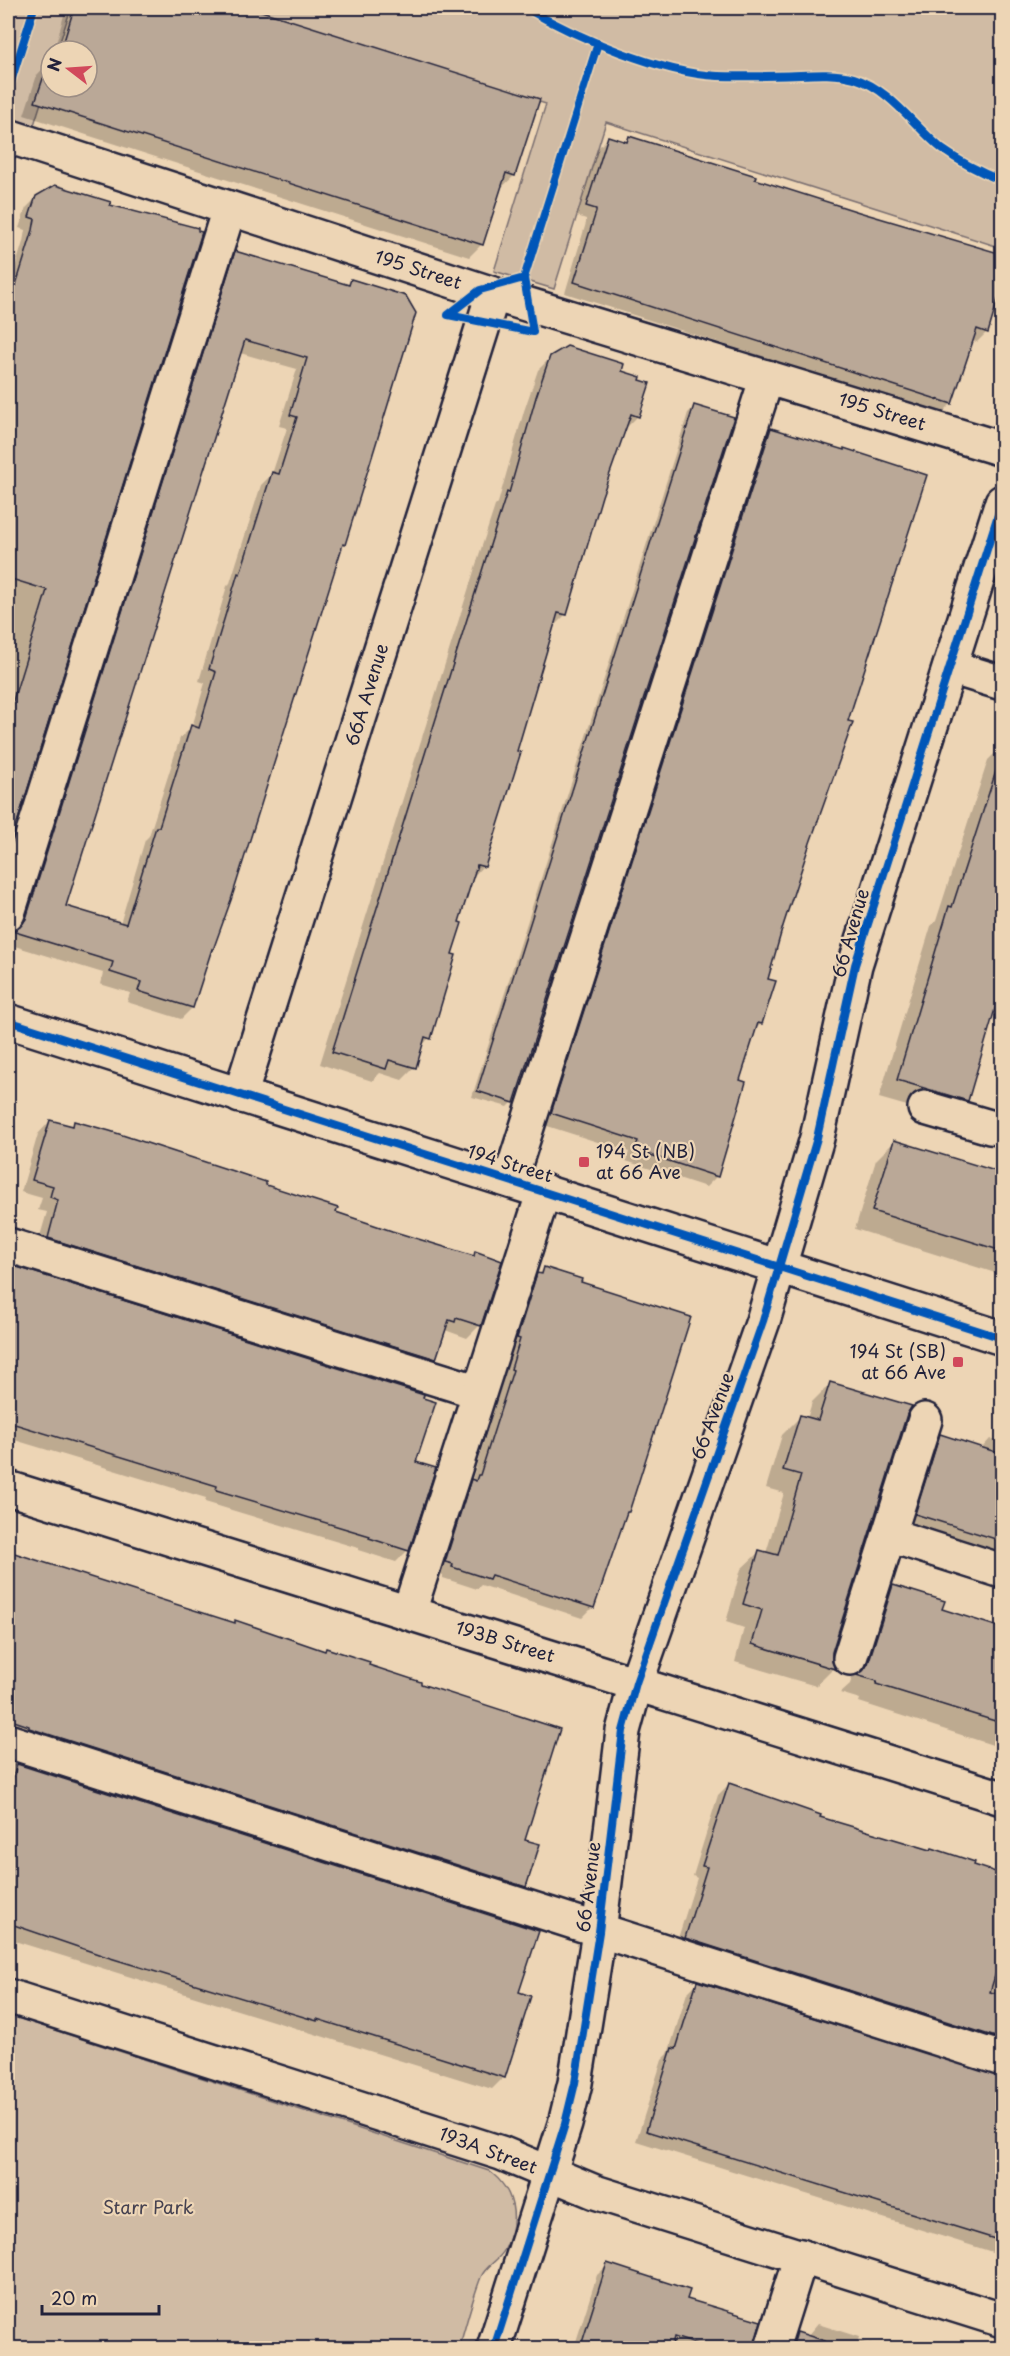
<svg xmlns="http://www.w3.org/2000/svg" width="1010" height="2356" font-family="'Playpen Sans',sans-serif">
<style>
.green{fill:#d0bba4;stroke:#796e70;stroke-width:1.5}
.shadow{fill:#0003;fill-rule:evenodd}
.building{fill:#baa897;stroke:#22223b;stroke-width:1.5;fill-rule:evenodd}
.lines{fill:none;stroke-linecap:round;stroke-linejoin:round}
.minor-casing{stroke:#22223b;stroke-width:38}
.minor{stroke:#edd5b5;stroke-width:33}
.cycleway-casing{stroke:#edd5b5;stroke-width:11}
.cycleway{stroke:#0057b8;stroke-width:8}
.poi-dot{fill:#d1495b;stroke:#edd5b5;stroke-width:2}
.labels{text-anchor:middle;stroke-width:4.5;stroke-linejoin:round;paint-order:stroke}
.street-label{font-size:18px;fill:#22223b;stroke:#edd5b5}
.poi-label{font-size:18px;fill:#22223b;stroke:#edd5b5;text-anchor:start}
.park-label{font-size:18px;fill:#454150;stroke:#edd5b5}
</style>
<rect width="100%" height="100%" fill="#edd5b5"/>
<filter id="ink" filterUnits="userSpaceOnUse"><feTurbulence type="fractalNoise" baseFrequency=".0167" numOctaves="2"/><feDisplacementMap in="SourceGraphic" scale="12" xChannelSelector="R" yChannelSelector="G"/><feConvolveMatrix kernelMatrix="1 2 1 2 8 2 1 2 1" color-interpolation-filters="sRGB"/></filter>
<g filter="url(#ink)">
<g class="green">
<polygon points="8,8 71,8 57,51 51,51 51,71 33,128 8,118"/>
<polygon points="241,8 1002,8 1002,248 606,122 554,289 494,271 546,104"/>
<path d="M8,2015L489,2171C515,2190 520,2220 505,2249C499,2261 486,2265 481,2277C472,2300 466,2325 459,2348H8Z"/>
</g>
<g class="shadow">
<polygon points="66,8 248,8 538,100 514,176 501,188 482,244 469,257 24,115 37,75 51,60 51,87 87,87 87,51 54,51"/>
<polygon points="608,138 624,143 629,138 859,214 1002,256 1002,281 987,332 977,342 972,341 951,404 941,414 565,293 586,223 586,219 577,216 598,148"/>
<polygon points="37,197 109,206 200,233 8,847 8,290 23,242 25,230 19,228 26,208"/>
<path d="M236,253L346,286L351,281L209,952L192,1008L181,1019L127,1002L130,993L100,984L103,973L8,944V938L15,931L224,264ZM240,353L297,369L279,426L287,428L272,474L261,485L230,583L227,586L199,681L205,683L192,727L180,738L149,836L145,840L120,924L64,907Z"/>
<polygon points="551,357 620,372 638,416 626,428 601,495 566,614 553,627 483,866 471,879 457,923 429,1038 421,1047 414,1068 402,1080 380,1073 372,1081 320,1064 479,555 495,506 498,503 524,411 538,370"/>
<polygon points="694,407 514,1101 508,1107 472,1097 688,413"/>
<polygon points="771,429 809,842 766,980 761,1024 755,1029 738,1081 717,1176 706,1187 626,1161 629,1152 541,1124 760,440"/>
<polygon points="1002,746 1002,1005 996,1003 967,1100 949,1118 879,1098 931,926 936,921 988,760"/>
<polygon points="50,1121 71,1127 75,1123 264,1186 335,1213 472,1257 475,1253 480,1325 467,1338 445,1330 434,1358 422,1371 36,1250 47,1212 38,1210 42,1198 21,1192 38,1134"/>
<polygon points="894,1142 1002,1175 1002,1275 855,1229 876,1160"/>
<polygon points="8,1266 422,1395 414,1463 408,1550 396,1562 358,1550 358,1548 205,1502 206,1498 8,1438"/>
<polygon points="544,1269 628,1512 625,1515 593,1607 582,1618 481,1585 477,1589 443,1578 443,1575 435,1572 461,1492 472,1480 503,1380 501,1380 527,1285"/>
<polygon points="830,1384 906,1414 831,1652 830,1662 833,1669 816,1686 735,1662 744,1628 726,1622 741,1569 760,1551 766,1553 784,1493 766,1488 782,1435 800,1417 807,1419 812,1402"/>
<polygon points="941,1436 981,1449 990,1439 1002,1443 1002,1569 898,1532 923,1454"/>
<polygon points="8,1552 234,1624 236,1622 324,1652 326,1650 367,1666 523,1841 525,1886 514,1898 8,1736"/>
<polygon points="893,1586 940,1610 1002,1630 1002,1748 859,1702 860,1699 840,1693 850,1684 875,1604"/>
<polygon points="8,1762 537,1932 517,1993 529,1997 503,2078 492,2089 8,1939"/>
<polygon points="729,1784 818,1818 1002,1875 1002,2055 675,1948 697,1878 693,1876 718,1795"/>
<polygon points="697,1983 1002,2079 1002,2255 636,2141 662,2060 668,2054 687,1993"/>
<polygon points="608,2265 685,2300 753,2348 574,2348 597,2275"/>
<polygon points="818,2324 859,2337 858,2341 884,2348 785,2348 797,2334 807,2337"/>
</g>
<g class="building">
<polygon points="74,8 252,8 540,99 515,176 506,173 483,245 35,102 49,61 51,62 51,87 87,87 87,51 61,51"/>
<polygon points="608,136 627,142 629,136 756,176 755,179 859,212 1002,254 1002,286 988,333 977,329 952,404 574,282 596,212 596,209 586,206"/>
<polygon points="55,185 111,202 110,205 198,228 198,231 202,232 8,852 8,717 47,590 8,578 8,285 15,288 33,230 35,219 29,217 36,196"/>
<path d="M235,251L349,285L351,279L406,296L416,313L345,545L343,544L231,900L213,950L212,949L193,1008L138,991L141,982L110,972L113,962L12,931L20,927L26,919ZM245,340L307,358L290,415L297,417L279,474L272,472L240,574L238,573L209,669L216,672L199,728L191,725L159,827H156L126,924L66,906Z"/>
<polygon points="567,346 624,364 622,371 641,377 640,380 650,383 639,417 631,414 602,496 567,615 558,613 517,751 521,752 485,867 477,865 459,922 462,923 452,954 456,955 431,1039 425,1037 416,1068 389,1060 386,1069 332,1052 491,542 507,492 509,493 536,397 550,356"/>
<polygon points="694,405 734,417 514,1103 477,1091"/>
<polygon points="771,428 844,450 844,448 927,475 848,721 853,722 810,843 783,926 768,979 776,981 762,1024 758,1023 740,1080 746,1082 718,1177 635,1150 638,1141 551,1113"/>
<polygon points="996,771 1002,772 1002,985 968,1101 897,1080 949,906 952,907"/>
<polygon points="50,1120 73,1126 74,1121 110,1131 242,1174 266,1182 266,1185 338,1208 336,1212 392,1231 474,1256 475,1251 502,1261 481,1326 456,1318 455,1322 449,1320 436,1359 48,1238 58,1200 50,1197 53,1186 32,1180"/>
<polygon points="894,1140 1002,1173 1002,1251 872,1211"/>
<polygon points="8,1264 424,1395 423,1398 436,1402 416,1462 436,1468 409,1551 369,1538 370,1536 216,1490 217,1486 8,1422"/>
<polygon points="544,1267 582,1279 581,1282 691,1317 629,1512 627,1512 594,1608 491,1575 489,1579 452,1567 453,1564 445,1562 471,1479 476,1481 478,1475 480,1475 513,1370 511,1369 520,1339 517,1338 537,1273 542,1274"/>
<polygon points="830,1382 912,1406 907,1414 832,1652 832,1661 835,1669 752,1644 762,1610 743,1604 759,1550 778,1555 801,1475 783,1470 800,1415 818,1420"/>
<polygon points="940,1434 1002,1454 1002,1541 915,1514"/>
<polygon points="8,1551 235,1623 235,1620 325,1651 326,1648 370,1662 369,1665 421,1682 421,1684 560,1729 525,1840 540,1844 526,1887 29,1728 29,1726 8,1719"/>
<polygon points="893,1585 945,1601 942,1609 1002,1628 1002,1695 995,1721 876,1684 877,1681 856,1675 863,1671 868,1664"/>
<polygon points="17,1764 539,1931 519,1992 531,1996 505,2078 317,2019 317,2021 107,1957 8,1923 8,1795"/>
<polygon points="729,1783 821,1815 820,1817 931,1850 932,1848 975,1862 974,1865 1002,1874 1002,1953 990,1992 1002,1995 1002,2039 685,1938 707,1867 702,1866"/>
<polygon points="697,1981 1002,2077 1002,2217 995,2239 646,2131 672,2048 676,2049"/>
<polygon points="607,2263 690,2290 687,2299 761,2321 754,2349 711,2349 674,2337 671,2349 580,2349"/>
<polygon points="797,2332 825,2341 824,2349 792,2349"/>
</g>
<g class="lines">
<defs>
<g id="minor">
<polyline points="8,136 493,294 1002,449"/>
<polyline points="950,667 1002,683"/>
<polyline points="8,913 229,209"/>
<polyline points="8,1021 1002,1338"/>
<polyline points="240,1096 493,294"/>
<polyline points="925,1108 990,1127 1002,1128"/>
<polyline points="510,1180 767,377"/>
<polyline points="8,1245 479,1392"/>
<polyline points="8,1488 1002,1798"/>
<polyline points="889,1535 1002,1571"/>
<polyline points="409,1612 544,1191"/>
<polyline points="850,1658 925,1420"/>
<polyline points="8,1741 1002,2059"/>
<polyline points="8,1996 501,2153 595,2192 1002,2320"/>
<polyline points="494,2348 565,2124 575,2083 599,1932 623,1731 636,1683 763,1321 817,1138 855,965 1002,502"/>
<polyline points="772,2348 801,2256"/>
</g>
</defs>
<use href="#minor" class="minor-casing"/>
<use href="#minor" class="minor"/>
<defs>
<g id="cycleway">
<path d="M526,8C573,36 663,74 718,76C745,77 773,76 800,75C818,74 836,73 854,78C890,89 914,126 942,149C960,162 982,173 1002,181"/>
<polyline points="8,91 34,8"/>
<polyline points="524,278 598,43"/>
<polygon points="524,278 533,332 448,315 480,290"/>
<polyline points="8,1021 1002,1338"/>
<polyline points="494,2348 565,2124 575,2083 599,1932 623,1731 636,1683 763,1321 817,1138 855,965 1002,502"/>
</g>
</defs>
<use href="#cycleway" class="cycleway-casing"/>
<use href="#cycleway" class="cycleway"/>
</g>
</g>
<g class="poi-dot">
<rect x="578" y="1156" width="12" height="12" rx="3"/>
<rect x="952" y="1356" width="12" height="12" rx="3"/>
</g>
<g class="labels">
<g class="street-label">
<text transform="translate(418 270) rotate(18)" y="6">195 Street</text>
<text transform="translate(882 412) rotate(17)" y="6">195 Street</text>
<text transform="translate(367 695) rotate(-73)" y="6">66A Avenue</text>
<text transform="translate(851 933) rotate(-74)" y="6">66 Avenue</text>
<text transform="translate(510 1164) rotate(17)" y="6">194 Street</text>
<text transform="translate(713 1416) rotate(-70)" y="6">66 Avenue</text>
<text transform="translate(505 1642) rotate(17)" y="6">193B Street</text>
<text transform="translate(589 1887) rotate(-83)" y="6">66 Avenue</text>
<text transform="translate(488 2151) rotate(20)" y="6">193A Street</text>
</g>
<g class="poi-label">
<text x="596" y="1158">194 St (NB)<tspan x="596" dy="21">at 66 Ave</tspan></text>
<text x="946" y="1358" text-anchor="end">194 St (SB)<tspan x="946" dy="21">at 66 Ave</tspan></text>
</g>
<g class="park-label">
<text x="148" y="2214">Starr Park</text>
</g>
</g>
<rect width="1010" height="2356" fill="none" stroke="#edd5b5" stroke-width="30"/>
<rect x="15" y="15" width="980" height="2326" fill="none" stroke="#22223b" stroke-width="2" filter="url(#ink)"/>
<g transform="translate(69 69) rotate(287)"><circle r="28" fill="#edd5b5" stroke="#9c8d84" stroke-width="1.5"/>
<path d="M0-4.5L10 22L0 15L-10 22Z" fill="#d1495b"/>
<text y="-9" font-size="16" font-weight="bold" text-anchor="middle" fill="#22223b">N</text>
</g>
<path d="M42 2305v9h117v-9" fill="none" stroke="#22223b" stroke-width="3"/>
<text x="51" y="2305" font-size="18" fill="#22223b" stroke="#edd5b5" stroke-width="4.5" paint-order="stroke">20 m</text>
</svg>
